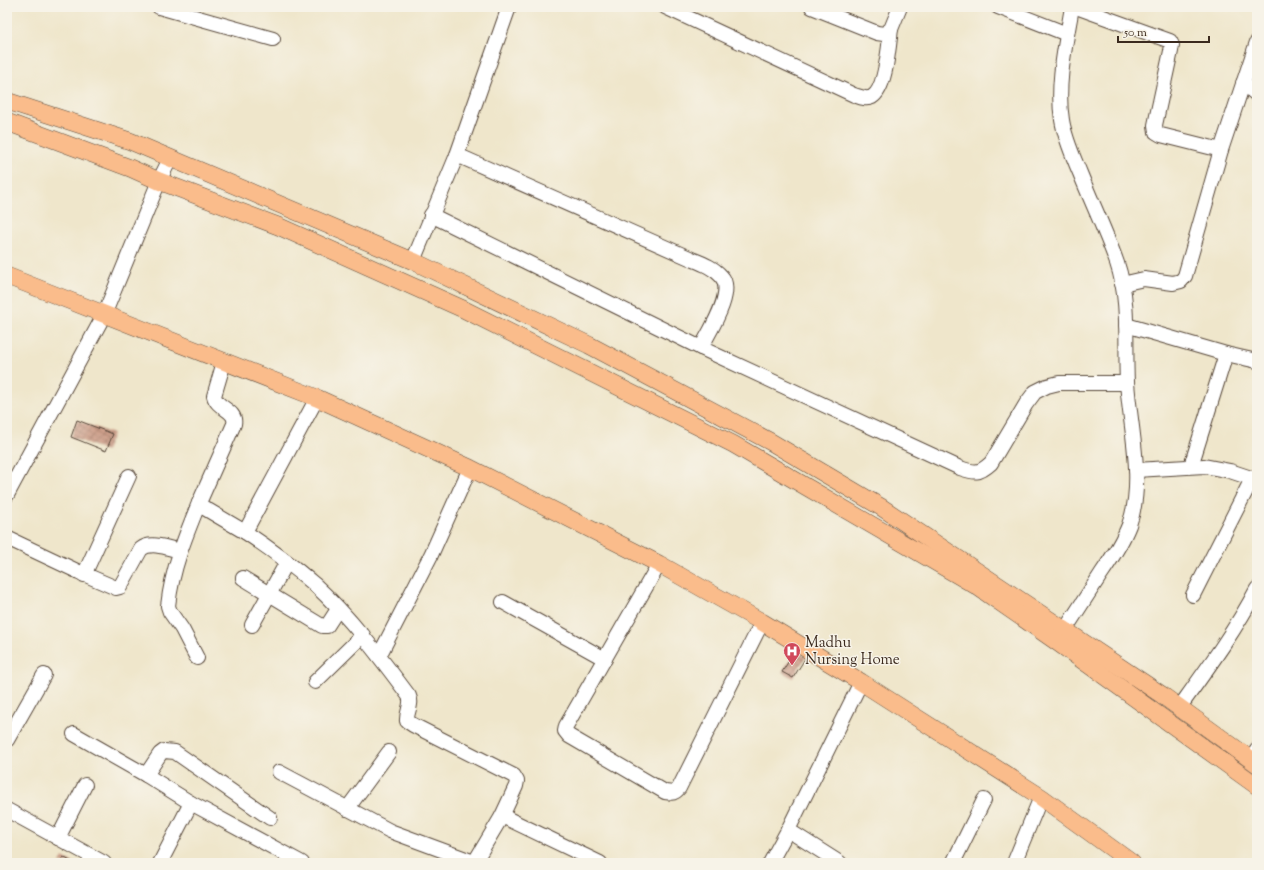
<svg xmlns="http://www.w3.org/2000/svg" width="1264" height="870" font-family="'Sorts Mill Goudy',serif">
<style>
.building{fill:url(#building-cross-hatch)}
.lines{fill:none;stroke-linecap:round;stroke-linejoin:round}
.minor-casing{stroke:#564638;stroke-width:16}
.major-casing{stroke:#564638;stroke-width:18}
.minor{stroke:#fff;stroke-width:14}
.major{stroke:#fabc8b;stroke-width:17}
.labels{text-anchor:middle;stroke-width:3;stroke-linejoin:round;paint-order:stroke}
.poi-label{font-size:15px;fill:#3b2a1e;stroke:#f7f3e8;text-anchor:start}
</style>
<defs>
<pattern id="building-cross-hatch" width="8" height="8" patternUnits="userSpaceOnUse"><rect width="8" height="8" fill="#cd9f8a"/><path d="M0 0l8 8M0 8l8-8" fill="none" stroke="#a88270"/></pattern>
</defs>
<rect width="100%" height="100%" fill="#f7f3e8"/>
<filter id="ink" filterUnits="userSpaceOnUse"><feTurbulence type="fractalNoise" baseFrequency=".025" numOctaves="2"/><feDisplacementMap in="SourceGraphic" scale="8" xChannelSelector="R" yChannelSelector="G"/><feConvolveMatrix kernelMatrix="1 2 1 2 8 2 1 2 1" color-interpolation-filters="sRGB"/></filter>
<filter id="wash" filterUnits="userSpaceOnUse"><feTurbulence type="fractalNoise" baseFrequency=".012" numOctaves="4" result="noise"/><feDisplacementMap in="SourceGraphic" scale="16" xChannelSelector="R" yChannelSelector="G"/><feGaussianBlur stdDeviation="0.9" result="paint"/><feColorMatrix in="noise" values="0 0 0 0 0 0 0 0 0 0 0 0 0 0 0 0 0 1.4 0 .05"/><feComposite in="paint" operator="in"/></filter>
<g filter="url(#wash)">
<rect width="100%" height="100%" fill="#efe6cb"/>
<g id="blocks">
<g class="building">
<polygon points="77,420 113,434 106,451 71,437"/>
<polygon points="795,651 806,657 793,678 782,672"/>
<polygon points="63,857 74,863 60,863"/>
</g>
</g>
</g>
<g filter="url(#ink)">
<use href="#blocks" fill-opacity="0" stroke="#564638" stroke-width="1"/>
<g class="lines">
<defs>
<g id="minor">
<polyline points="159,7 273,39"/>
<path d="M665,7L854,95C860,97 866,100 872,97C886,89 889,44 891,29"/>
<polyline points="812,7 877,33 884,34 891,29 900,7"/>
<polyline points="998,7 1067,34"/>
<polyline points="1076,7 1170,41 1172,45 1171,51 1155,125 1156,132 1161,135 1221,150"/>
<polyline points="1243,83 1257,95"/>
<path d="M457,155L694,260C704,264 714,268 721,276C736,291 709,332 701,348"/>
<path d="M431,215L701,348L960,468C975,473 979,474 991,463L1026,404L1035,392L1047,386L1059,383H1127"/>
<polyline points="413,261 457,155 509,7"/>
<polyline points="1122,284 1144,279 1173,283 1181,281 1185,276 1221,150 1257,42"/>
<polyline points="1126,325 1226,354 1257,361"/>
<path d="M224,362L214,396C217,409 237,410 234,424L199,503L201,506L245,532"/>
<path d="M317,398L245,532C269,548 292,565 314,584C350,617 380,657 409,696C413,705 406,712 407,721L413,725L514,776L517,781L516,786L502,816L474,863"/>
<polyline points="1191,466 1226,354"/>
<polyline points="1136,470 1204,466 1230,471 1257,480"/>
<polyline points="7,495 104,315 159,181 170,159"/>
<path d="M7,538L79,572L116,588L120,587L141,549C151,541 168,548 180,551"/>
<path d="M659,564L566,726L565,731L569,736L665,792C672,793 674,794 679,788L762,622"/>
<polyline points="84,575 129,476"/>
<polyline points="243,578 322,626 327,626 338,609"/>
<polyline points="1193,595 1252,479"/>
<polyline points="503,602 605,659"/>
<polyline points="252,625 287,562"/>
<path d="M1059,639C1073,617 1087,596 1101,574C1112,558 1122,543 1129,525C1145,481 1130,428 1127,382C1125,343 1130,301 1117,263C1106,232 1092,203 1080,173C1073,156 1065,139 1062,120C1056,84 1066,43 1072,7"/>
<polyline points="379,656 431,555 470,468"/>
<path d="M197,658L182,629L170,612L168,606C172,569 185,537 199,503"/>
<polyline points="315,682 363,635"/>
<path d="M1179,708C1207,669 1235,631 1257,589"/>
<polyline points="74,734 146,775 191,803 302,863"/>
<polyline points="7,740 44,675"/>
<polyline points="1251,760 1257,749"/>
<polyline points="279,772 390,831 474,862"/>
<polyline points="146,775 160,754 164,751 175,752 270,818"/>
<polyline points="347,809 389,752"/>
<polyline points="7,810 104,863"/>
<polyline points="502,816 600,863"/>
<polyline points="788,830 840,863"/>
<polyline points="58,838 85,785"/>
<polyline points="160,863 191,803"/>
<polyline points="770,863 788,830 861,682"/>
<polyline points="953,863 984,800"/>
<polyline points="1014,863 1041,797"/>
</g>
<g id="major">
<polyline points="7,101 130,141 413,261 589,345 771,442 881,507 1162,695 1257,764"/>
<polyline points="7,122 130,168 159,181 278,226 463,309 733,444 978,587 1057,642 1257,786"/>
<polyline points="7,276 317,398 470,468 659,564 762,622 861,682 1041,797 1132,863"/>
</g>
</defs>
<use href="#minor" class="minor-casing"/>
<use href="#major" class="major-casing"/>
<use href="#minor" class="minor"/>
<use href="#major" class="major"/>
</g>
</g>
<defs>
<symbol id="hospital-pin" viewBox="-11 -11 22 30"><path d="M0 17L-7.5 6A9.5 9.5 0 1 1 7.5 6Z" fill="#d1495b" stroke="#f7f3e8"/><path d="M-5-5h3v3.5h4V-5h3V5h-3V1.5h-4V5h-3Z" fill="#fff"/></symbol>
</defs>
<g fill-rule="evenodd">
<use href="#hospital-pin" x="782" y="641" width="20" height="27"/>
</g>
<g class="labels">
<g class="poi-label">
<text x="805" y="647">Madhu<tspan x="805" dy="17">Nursing Home</tspan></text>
</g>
</g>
<rect width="1264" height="870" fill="none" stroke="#f7f3e8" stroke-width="24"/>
<path d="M1118 36v6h91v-6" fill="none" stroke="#3b2a1e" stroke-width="2"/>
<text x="1124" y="36" font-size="12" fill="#3b2a1e" stroke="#f7f3e8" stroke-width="3" paint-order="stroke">50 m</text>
</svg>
